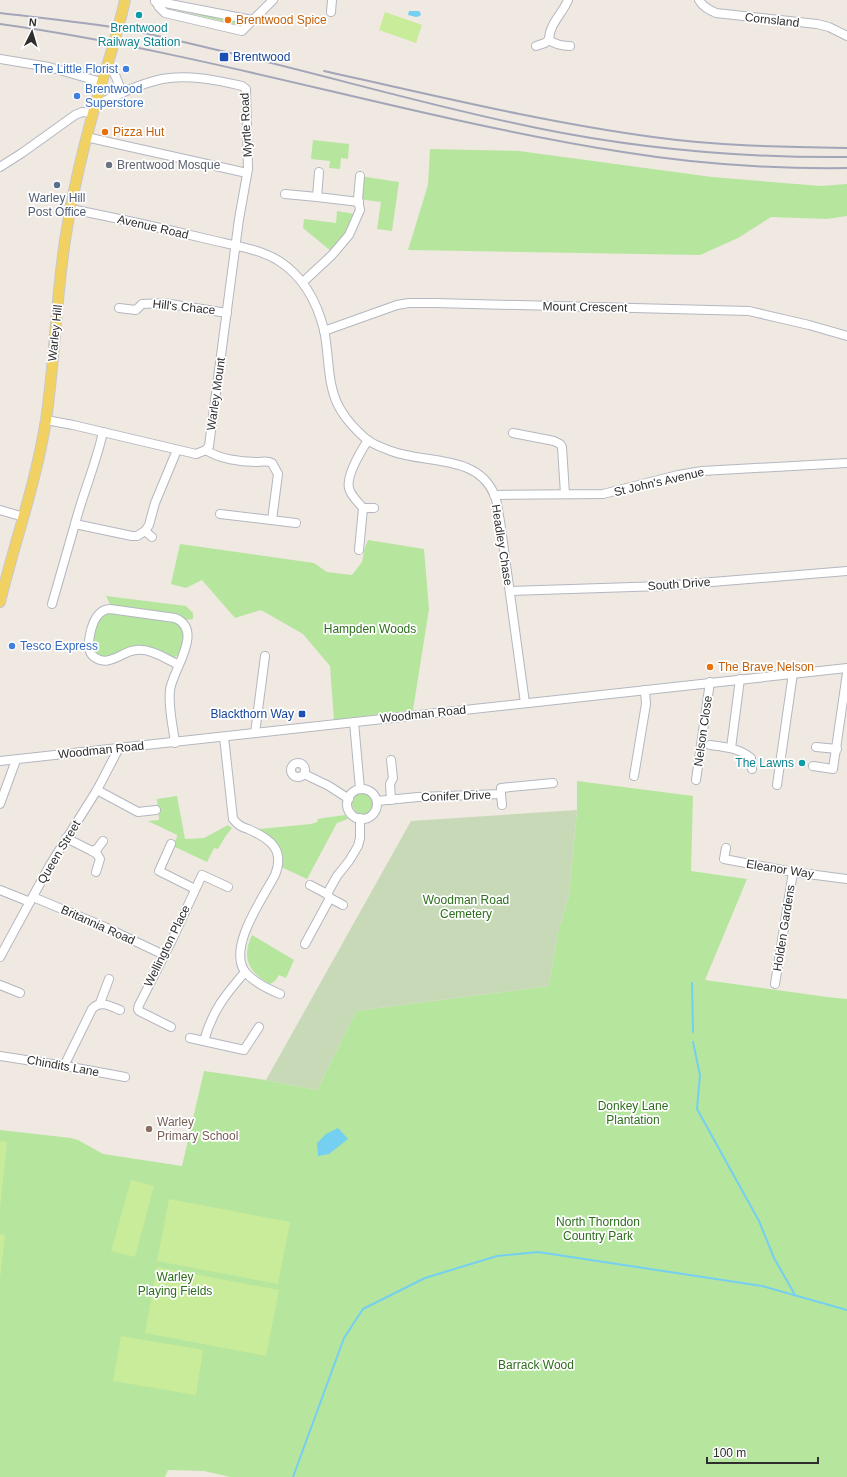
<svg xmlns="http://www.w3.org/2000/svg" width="847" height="1477" font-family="Helvetica,sans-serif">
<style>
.green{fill:#b6e59e}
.cemetery{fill:#c8d9b8}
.pitch{fill:#c9ec9a}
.water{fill:#75cff0}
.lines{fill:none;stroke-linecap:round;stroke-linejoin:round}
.stream{stroke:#75cff0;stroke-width:2}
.minor-casing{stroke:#b4b7c1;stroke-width:10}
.major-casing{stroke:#c9c9c9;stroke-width:12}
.minor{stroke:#fff;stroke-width:8}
.major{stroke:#f2d163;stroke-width:10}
.rail{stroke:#a3a6b8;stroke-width:2}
.major-bridge-casing{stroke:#c9c9c9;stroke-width:12;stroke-linecap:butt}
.major-bridge{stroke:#f2d163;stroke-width:10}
.culture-dot{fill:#0f9aa8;stroke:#fff;stroke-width:1.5}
.food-dot{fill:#e8710a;stroke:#fff;stroke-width:1.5}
.transit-dot{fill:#1a4fb4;stroke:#fff;stroke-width:1.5}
.shop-dot{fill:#3f7fe0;stroke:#fff;stroke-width:1.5}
.worship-dot{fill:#6b7280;stroke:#fff;stroke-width:1.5}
.service-dot{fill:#5c6f8a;stroke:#fff;stroke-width:1.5}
.education-dot{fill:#8d6e63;stroke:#fff;stroke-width:1.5}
.labels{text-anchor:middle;stroke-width:3.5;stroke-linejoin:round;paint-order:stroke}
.food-label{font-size:12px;fill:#c56008;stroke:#fff;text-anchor:start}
.street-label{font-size:12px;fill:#2e2e2e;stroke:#fff}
.culture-label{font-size:12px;fill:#0d838f;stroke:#fff}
.transit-label{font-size:12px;fill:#164399;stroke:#fff;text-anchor:start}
.shop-label{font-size:12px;fill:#366cbe;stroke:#fff;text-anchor:start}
.worship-label{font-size:12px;fill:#5b616d;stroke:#fff;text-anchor:start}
.service-label{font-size:12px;fill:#4e5e75;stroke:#fff}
.park-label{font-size:12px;fill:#2c6e1b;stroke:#fff}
.education-label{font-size:12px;fill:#785e54;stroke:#fff;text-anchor:start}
</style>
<rect width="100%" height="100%" fill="#efe9e1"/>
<g class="green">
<polygon points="163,5 247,22 242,25 238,25 164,7"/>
<polygon points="313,140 349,144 348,159 341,158 340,169 329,168 330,161 311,159"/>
<polygon points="430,149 519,151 712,177 821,186 847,184 847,216 827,219 771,217 738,238 700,255 408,250 428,185"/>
<polygon points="360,176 399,182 392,231 377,229 381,202 358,199"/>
<polygon points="337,211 355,214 345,234 331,251 303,228 304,219 336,223"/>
<polygon points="368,540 424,549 429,609 413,710 334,720 330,666 303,634 261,610 235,618 202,580 186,588 171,584 180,544 314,563 327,572 352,575 362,562 365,547"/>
<polygon points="106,596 186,606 193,613 193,619 184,620 175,614 111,606"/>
<path d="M110,613L174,621C180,624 184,627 184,635C183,680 156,641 135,647C121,650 104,666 93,649C91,637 96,616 110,613Z"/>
<polygon points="577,781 693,796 691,871 747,879 705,980 827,997 847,999 847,1477 230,1477 204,1471 168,1470 165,1477 0,1477 0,1130 71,1138 78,1140 103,1154 182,1166 204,1071 266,1080 317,1090 356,1011 549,986 558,932 569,896 577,810"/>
<circle cx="363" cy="803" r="11"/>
<polygon points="177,796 185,839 204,838 228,825 232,828 225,837 218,849 214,848 207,862 173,846 177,837 177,835 148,821 159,820 157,799"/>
<polygon points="345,815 348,819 337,823 307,879 279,866 277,849 249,830 311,824 317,822 318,819 323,818"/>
<path d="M252,935L294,960L286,978L279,975L275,981L270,984C249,973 241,958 252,935Z"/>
</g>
<polygon class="cemetery" points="577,810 569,896 558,932 549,986 356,1011 317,1090 266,1080 411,821"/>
<g class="pitch">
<polygon points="385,12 422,25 416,43 379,30"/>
<polygon points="0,1141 7,1142 0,1208"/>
<polygon points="131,1180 154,1186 135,1257 111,1251"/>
<polygon points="169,1199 290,1222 278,1284 157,1261"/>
<polygon points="0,1234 5,1235 0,1279"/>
<polygon points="157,1267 279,1290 266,1356 145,1333"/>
<polygon points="121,1336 203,1350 196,1395 113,1381"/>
</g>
<g class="water">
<polygon points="409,11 419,11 421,14 420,16 416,17 408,15"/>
<polygon points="338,1128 348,1139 329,1154 318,1156 317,1143 326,1134"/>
</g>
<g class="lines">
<g class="stream">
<polyline points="692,983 693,1032"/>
<polyline points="693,1042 700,1075 697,1109 759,1221 774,1258 795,1295"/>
<polyline points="293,1477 344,1338 363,1309 425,1278 497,1256 538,1252 762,1286 847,1310"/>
</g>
<defs>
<g id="minor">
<polyline points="155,0 159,7 165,13 242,31 273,0"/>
<path d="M568,0C563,13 549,24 549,40C556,45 562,46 570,46"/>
<path d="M699,0C703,7 709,10 716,13L817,24L829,27L847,36"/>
<polyline points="155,1 252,20"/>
<polyline points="331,12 332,0"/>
<polyline points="536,46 545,43 549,40"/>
<polyline points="0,59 49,67 101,82"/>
<polyline points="108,63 116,77 122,93"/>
<polyline points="86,137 247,173"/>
<polyline points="0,167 22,153 75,115 82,112 93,113"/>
<polyline points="319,172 317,197 359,202"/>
<polyline points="285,194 317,197"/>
<path d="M71,209C116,218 162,228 207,239C231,245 258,248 279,261C304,277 317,302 324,330C330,357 326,388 342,412C348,422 357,431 366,439C372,444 383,448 391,451C425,464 477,454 494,494C498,502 498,513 500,521L525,703"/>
<polyline points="303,282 332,255 349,235 360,210 358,199 360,176"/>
<polyline points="119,308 136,310 142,304 164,303 227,313"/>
<polyline points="324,331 397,305 409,303 435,303 749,311 809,325 847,336"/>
<path d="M46,420L73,425L196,454L206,450L209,446L239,219L248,169L246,89L242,86C217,80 187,74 162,79C139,84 116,95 95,106"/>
<path d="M103,432C96,464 83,493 75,524L132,536H137L145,531L149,525L155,503L177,450"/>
<polyline points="513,433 554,441 560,444 562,447 565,494"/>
<path d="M206,450C219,459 241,462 257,462C263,462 266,460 272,463L278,474L272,520"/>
<polyline points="494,495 603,494 678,475 702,471 847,463"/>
<polyline points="363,508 374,508"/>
<polyline points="0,510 24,517"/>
<polyline points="220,514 296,523"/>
<polyline points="145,531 152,537"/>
<path d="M359,550L363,508C359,503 350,495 349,488C346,476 361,451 368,440"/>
<polyline points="510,591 663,586 847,571"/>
<polyline points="52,604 75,524"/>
<polyline points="354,722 360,789"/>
<polyline points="255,733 265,656"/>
<path d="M224,737L233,819C238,825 241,827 248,829C271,839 285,850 275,875C263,898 226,949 246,973C255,983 268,989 280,994"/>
<path d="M175,743C173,726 168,707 170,690C172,671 205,630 175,618L110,609C106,609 103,610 99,614C92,621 84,648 93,656C108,669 122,651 136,650C151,648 166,659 179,665"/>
<path d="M710,745C725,747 739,748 751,758L752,769"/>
<polyline points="816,747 837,749"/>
<polyline points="731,748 740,679"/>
<polyline points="391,760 393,778 390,784 391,800"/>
<polyline points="0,761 847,668"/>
<circle cx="298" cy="770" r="7"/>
<polyline points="813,766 833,769 847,673"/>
<polyline points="304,774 329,786 349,799"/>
<polyline points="634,776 646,704 645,690"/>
<polyline points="696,780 710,682"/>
<polyline points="777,785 793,673"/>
<circle cx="362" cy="804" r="15"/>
<polyline points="97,790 138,812 156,810"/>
<polyline points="501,794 502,805"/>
<polyline points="377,801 418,797 501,794 501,788 553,783"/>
<polyline points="0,804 16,760"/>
<polyline points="66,838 92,851 97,854 100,859 96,872"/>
<polyline points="171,844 159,871 195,889"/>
<polyline points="726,848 724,859 793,872 847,879"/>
<polyline points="92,851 97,849 103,841"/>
<polyline points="310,885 327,894 330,898 343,905"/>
<polyline points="0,890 30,902"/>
<polyline points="327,894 337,876 349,861 358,846 360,838 360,818"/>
<polyline points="33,897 105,927 164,955"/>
<polyline points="305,944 330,898"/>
<polyline points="0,957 50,865 97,790 119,748"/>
<polyline points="775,984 793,872"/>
<polyline points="0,985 20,993"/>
<polyline points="100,1003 109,979"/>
<polyline points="171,1027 139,1011 138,1009 139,1005 172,940 202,875 228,887"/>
<polyline points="190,1038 244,1050 259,1027"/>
<path d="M204,1041C212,1011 226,994 245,972"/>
<polyline points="0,1056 71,1067 125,1077"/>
<path d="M64,1066L92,1009C100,1000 110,1006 120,1010"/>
</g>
<g id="major">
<polyline points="122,13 125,0"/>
<path d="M0,602C15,541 36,483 46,420C55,359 56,296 66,234C76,173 92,112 111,53"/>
</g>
</defs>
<use href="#minor" class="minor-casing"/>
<use href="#major" class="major-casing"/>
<use href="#minor" class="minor"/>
<use href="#major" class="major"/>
<g class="rail">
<path d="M0,13C42,18 83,22 125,29C154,35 184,42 213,49C322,74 428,106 537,128C639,149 744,158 847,157"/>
<path d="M0,24C210,53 413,119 623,152C696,164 772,169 847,168"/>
<path d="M324,71C433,95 542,122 653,137C717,146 783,147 847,148"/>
</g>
<defs>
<polyline id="major-bridge" points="111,53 122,13"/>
</defs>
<use href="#major-bridge" class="major-bridge-casing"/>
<use href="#major-bridge" class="major-bridge"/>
</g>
<g class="culture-dot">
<circle cx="139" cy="15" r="4"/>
<circle cx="802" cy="763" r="4"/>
</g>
<g class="food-dot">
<circle cx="228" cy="20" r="4"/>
<circle cx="105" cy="132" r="4"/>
<circle cx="710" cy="667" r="4"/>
</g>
<g class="transit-dot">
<rect x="219" y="52" width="10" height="10" rx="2"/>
<rect x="298" y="710" width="8" height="8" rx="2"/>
</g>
<g class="shop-dot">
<circle cx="126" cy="69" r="4"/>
<circle cx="77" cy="96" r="4"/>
<circle cx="12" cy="646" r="4"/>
</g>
<circle class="worship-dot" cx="109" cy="165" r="4"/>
<circle class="service-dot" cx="57" cy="185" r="4"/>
<circle class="education-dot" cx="149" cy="1129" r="4"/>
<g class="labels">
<g class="food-label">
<text x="236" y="24">Brentwood Spice</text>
<text x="113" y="136">Pizza Hut</text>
<text x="718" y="671">The Brave Nelson</text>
</g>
<g class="street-label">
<text transform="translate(772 20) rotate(6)" y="4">Cornsland</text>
<text transform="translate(246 125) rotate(-93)" y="4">Myrtle Road</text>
<text transform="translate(153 227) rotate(13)" y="4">Avenue Road</text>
<text transform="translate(184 307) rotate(6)" y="4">Hill's Chace</text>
<text transform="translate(585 307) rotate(1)" y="4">Mount Crescent</text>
<text transform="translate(55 333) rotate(-84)" y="4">Warley Hill</text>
<text transform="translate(216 394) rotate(-82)" y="4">Warley Mount</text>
<text transform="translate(659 482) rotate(-13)" y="4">St John's Avenue</text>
<text transform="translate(502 545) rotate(81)" y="4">Headley Chase</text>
<text transform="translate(679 584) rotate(-4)" y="4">South Drive</text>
<text transform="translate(423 714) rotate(-6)" y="4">Woodman Road</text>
<text transform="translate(703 731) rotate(-82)" y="4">Nelson Close</text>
<text transform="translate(101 750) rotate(-6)" y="4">Woodman Road</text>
<text transform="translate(456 796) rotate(-2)" y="4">Conifer Drive</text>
<text transform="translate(59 852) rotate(-59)" y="4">Queen Street</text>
<text transform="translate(780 869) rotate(9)" y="4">Eleanor Way</text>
<text transform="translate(98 925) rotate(24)" y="4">Britannia Road</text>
<text transform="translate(784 928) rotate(-81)" y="4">Holden Gardens</text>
<text transform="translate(167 946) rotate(-64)" y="4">Wellington Place</text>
<text transform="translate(63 1066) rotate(10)" y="4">Chindits Lane</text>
</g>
<g class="culture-label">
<text x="139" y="32">Brentwood<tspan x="139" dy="14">Railway Station</tspan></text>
<text x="794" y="767" text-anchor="end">The Lawns</text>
</g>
<g class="transit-label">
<text x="233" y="61">Brentwood</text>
<text x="294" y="718" text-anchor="end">Blackthorn Way</text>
</g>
<g class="shop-label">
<text x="118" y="73" text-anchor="end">The Little Florist</text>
<text x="85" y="93">Brentwood<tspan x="85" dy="14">Superstore</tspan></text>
<text x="20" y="650">Tesco Express</text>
</g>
<g class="worship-label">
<text x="117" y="169">Brentwood Mosque</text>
</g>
<g class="service-label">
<text x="57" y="202">Warley Hill<tspan x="57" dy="14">Post Office</tspan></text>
</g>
<g class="park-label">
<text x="370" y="633">Hampden Woods</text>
<text x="466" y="904">Woodman Road<tspan x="466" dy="14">Cemetery</tspan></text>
<text x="633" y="1110">Donkey Lane<tspan x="633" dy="14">Plantation</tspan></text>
<text x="598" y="1226">North Thorndon<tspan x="598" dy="14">Country Park</tspan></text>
<text x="175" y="1281">Warley<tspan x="175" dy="14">Playing Fields</tspan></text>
<text x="536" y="1369">Barrack Wood</text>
</g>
<g class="education-label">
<text x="157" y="1126">Warley<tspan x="157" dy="14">Primary School</tspan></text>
</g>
</g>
<g transform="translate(32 32) rotate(5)" stroke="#ffffff" stroke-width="3" paint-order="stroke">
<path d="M0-3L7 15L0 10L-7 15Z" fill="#2e2e2e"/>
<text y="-6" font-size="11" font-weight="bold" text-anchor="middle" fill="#2e2e2e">N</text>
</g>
<path d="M707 1457v6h111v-6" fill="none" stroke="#2e2e2e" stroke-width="2"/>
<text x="713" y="1457" font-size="12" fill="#2e2e2e" stroke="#ffffff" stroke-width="3" paint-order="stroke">100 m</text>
</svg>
